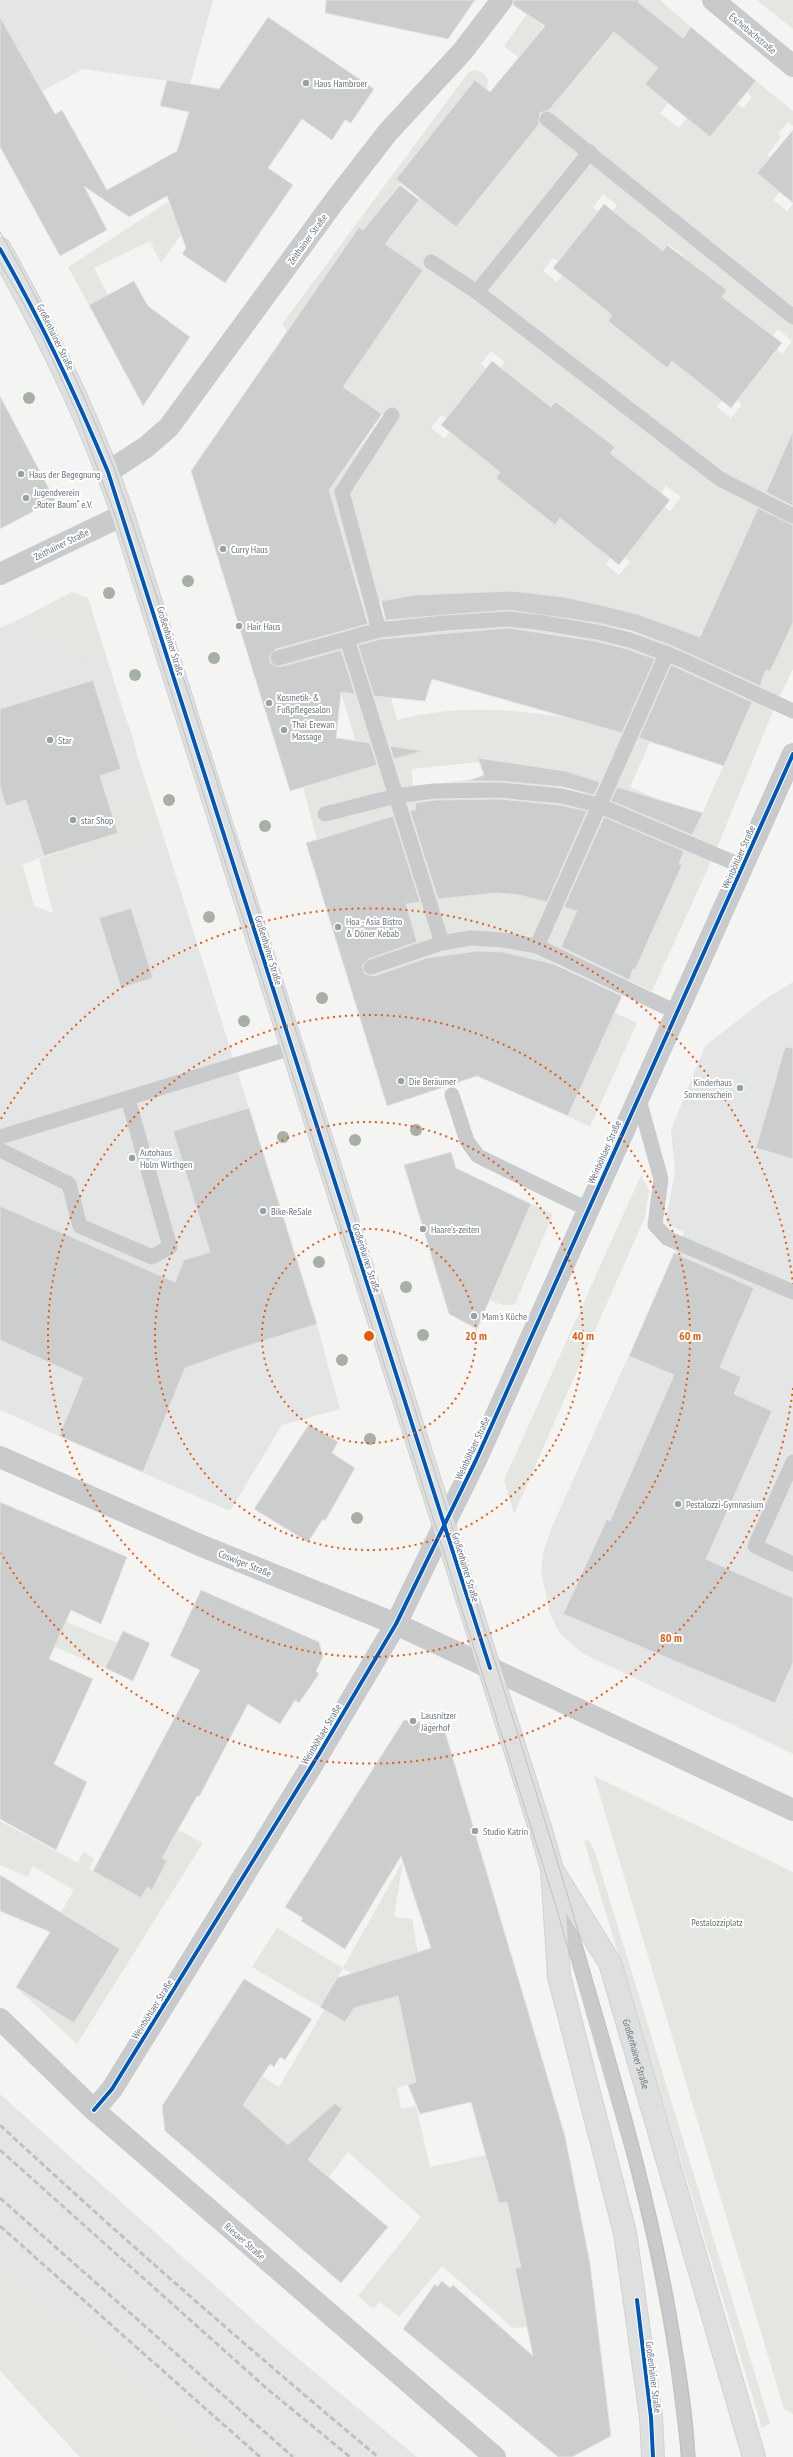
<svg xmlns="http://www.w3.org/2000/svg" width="793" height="2457" font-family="'PT Sans Narrow',sans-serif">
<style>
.built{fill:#e4e6e6}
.green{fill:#e4e6e2;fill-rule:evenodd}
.building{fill:#cccdcd;stroke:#e4e4e3}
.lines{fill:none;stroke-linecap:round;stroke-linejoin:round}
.secondary-casing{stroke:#d1d2d2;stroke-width:24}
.service{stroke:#c9cacb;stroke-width:15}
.minor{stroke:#c9cacb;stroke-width:22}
.tertiary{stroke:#c9cacb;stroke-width:22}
.secondary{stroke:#dedfdf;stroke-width:22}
.tram{stroke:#bfc0c1;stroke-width:1}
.rail{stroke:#bfc0c1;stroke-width:3;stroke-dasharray:6 3;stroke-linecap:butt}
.cycleway-casing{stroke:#fff;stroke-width:6}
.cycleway{stroke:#0057b8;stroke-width:4}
.tree{fill:#a7b0a5}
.ring{fill:none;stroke:#e8590c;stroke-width:2;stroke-dasharray:2 4}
.poi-dot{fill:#99a1a8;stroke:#fff;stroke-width:1.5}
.labels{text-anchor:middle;stroke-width:4;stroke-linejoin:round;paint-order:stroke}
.street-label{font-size:10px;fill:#687480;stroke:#fff}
.poi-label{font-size:10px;fill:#687480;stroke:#fff;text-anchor:start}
.park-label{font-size:10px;fill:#687866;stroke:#fff}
.centre{fill:#e8590c;stroke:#fff;stroke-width:2}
.ring-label{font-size:12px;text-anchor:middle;font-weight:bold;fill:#e8590c;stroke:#fff;stroke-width:4;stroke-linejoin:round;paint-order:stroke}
</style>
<rect width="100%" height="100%" fill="#f4f4f3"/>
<g class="built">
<polygon points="0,0 213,0 190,84 83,69 0,114"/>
<polygon points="24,617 25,628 34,637 69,652 93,658 106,668 116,702 110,703 114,708 123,710 132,735 137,755 133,757 133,768 142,799 110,808 100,776 26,800 44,856 22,865 20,856 0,862 0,628"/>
<polygon points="164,838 317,1324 340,1409 282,1425 230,1511 0,1410 0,893 53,913 76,866"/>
<polygon points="793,982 793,1716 779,1747 582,1653 560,1634 549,1611 541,1571 543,1552 552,1527 684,1232 665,1223 675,1173 671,1130 705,1046 764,1000"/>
<polygon points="0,2094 278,2342 417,2457 219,2457 213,2452 0,2260"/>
</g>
<g class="green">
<path d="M640,0H660L691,27L658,68L668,103L660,113L679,128L687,118L710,137L737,104L743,108L752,97L747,92L756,81L793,111V126L788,122L778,134L781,137L767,155L770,157L757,173L780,192L773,200L787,211L793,204V435L769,482L793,495V534L731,654L770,672L793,623V669L776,704L714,855L652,991L561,949L554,966C483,941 442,954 373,976L366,994L352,948L413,929L380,820L317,839L303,788L364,768L331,659L269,678L260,654L368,620L329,490L384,415L342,387L422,270L359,227L287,331L282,324L468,73L475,70L483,73L488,80L487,89L475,80L396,179L401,183L376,214L397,228L420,198L456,227L563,93L504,46L527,14L543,26L542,29L592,60ZM603,194L617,205L613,211L663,251L668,244L683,255L672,269L713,280L727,290L722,297L773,336L778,329L792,341L782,354L777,350L737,401L742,405L731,418L717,407L722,401L672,361L666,368L652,356L632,319L621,332L608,322L612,315L562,276L557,282L543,271L553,258L558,261L598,211L593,207ZM491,351L505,362L501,368L551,407L556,401L571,412L560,425L601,436L615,447L610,453L661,493L666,486L681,497L670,511L665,507L625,557L630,562L619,575L606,564L610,558L560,518L510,489L496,478L500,472L450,432L445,439L431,428L441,415L447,418L486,368L481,364ZM501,592L416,613L381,618L378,602L414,595ZM564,597L637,614L663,642L601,623ZM379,651L575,719C517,709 456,704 397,720ZM676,683L747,714L700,818L630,787ZM480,762C518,763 555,768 592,780L584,794L535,783L478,779L413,786L412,769ZM611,834L682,865L635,970L565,938ZM562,835L533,899L519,895Z"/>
<polygon points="757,0 793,0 793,29"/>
<polygon points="231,164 161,263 150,241 94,268 108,295 89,305 68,267 168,202 174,217"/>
<path d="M72,592L88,598L123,710L114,708L110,703L116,702L106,668L97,671L93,658C75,653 37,646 26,629C24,626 24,621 24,617Z"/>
<polygon points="137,755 164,838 76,866 53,913 39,859 118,833 110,808 141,798 133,767 133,757"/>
<polygon points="20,856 34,905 27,922 0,912 0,862"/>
<polygon points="614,1012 637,1023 590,1127 568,1116"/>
<polygon points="641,1175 649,1190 645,1217 514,1514 504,1480"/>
<path d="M531,1204L553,1214L515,1304C505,1307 499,1304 490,1300Z"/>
<polygon points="0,1594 117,1643 105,1668 0,1624"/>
<polygon points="793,1716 793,1754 779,1747"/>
<polygon points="594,1776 793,1872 793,2414 784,2409"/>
<polygon points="0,1821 78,1863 83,1852 94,1858 89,1869 141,1898 147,1887 152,1889 167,1861 162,1858 178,1830 203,1843 77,2044 16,1987 74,2023 120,1949 61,1912 74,1890 32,1866 28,1877 0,1865"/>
<polygon points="588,1840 594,1849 770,2423 762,2428 584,1841"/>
<polygon points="403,1861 394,1917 412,1919 418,1953 438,1985 416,2082 397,2088 401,2109 416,2106 430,2167 486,2155 507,2202 521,2268 515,2268 519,2291 542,2326 513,2328 442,2266 399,2317 380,2302 373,2309 358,2296 421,2217 348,2152 329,2177 308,2160 312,2155 296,2138 288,2145 243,2105 262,2076 279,2087 324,2010 345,2022 368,1983 343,1968 320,2007 252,1967 277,1928 343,1968"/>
<polygon points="0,2260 213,2452 219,2457 80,2457 0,2371"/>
</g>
<g class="building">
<polygon points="326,0 475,0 448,39 325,13"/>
<polygon points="514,0 640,0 638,2 683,38 691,27 756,81 710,137 645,84 658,68 614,32 549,110 540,113 539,123 536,128 456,227 396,179 475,80 490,92 545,26 513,5"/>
<polygon points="0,17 55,114 62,110 107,190 177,151 189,112 160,106 167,80 219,89 268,17 374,89 351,123 345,120 332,140 302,119 268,168 293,185 225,283 182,254 186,248 167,196 129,217 84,186 107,230 60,256 0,147"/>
<polygon points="793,130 793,203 757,173"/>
<polygon points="400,185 419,200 385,244 423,270 343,387 382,414 329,490 368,624 276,649 269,656 271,664 280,667 341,650 355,694 341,692 336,738 370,743 377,765 290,791 191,471 359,227 363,230"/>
<polygon points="604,204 663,251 667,245 727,290 722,297 782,343 731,408 672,361 667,368 608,321 612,315 553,268"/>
<polygon points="134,281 148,306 190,337 143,406 89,305"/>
<polygon points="492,361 551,407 556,402 615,447 610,453 670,500 619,565 560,518 555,525 496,478 500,472 441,425"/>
<polygon points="0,396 55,500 0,529"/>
<polygon points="793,431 793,506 766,492"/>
<polygon points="758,508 793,525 793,623 770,672 766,670 760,686 670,645 632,631 598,623 508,610 386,620 381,601 414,595 511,591 564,597 604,606 637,614 700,637"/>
<polygon points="508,628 595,641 627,649 655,659 622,733 432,679 425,701 374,696 358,645 381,639"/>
<polygon points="671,665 752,702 724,766 639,738"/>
<polygon points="93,680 121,769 100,776 118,833 44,856 26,800 6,806 0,787 0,709"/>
<polygon points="390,746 423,751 394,759"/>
<polygon points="478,758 565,771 600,782 594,795 563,787 500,781 468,781 484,775"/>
<polygon points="617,787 703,813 692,835 611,801"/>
<polygon points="499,799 560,805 587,811 547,902 519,895 497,893 438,899 410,811 416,809 415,803 435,800"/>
<polygon points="393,816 420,902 406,904 417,942 368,959 362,966 365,974 374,976 427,958 476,951 503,952 554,964 622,996 568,1116 477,1076 387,1106 306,843"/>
<polygon points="604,817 684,851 679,864 682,865 635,970 633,969 629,980 561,947 577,911 564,907"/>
<polygon points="131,908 153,978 121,988 99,918"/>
<polygon points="785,1047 793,1048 793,1159 756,1148"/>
<polygon points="249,1108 317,1324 241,1348 185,1368 143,1472 59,1436 83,1378 0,1340 0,1206 175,1282 184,1260 210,1252 173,1131"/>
<polygon points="451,1152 456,1168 531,1204 477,1329 449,1314 404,1165"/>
<polygon points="674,1253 754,1288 720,1367 741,1377 734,1394 772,1411 706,1559 793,1598 793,1663 775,1703 563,1614 607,1519 610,1521 674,1375 629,1356"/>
<polygon points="309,1424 338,1442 332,1453 355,1468 325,1521 323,1519 308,1542 254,1509"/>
<polygon points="0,1502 127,1557 101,1624 71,1610 49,1659 93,1679 54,1764 87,1782 56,1850 0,1819"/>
<polygon points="201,1590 319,1642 323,1657 316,1671 319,1674 299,1703 295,1700 280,1724 248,1704 199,1797 197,1796 162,1858 167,1861 152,1890 147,1887 141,1898 93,1871 200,1670 170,1656"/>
<polygon points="123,1631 150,1643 133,1681 105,1668"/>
<polygon points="404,1720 443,1725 565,2136 590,2263 611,2436 572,2457 558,2457 403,2329 435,2284 437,2287 442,2281 450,2288 453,2285 533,2356 515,2268 521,2268 507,2202 499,2203 471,2102 420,2114 408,2085 416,2082 398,1996 354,2008 345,2022 320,2007 337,1978 431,1948 401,1856 345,1949 301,1921 303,1918 285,1907"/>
<polygon points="0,1875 120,1949 74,2023 16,1987 50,1932 0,1911"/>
<polygon points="244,1979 312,2019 285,2060 280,2057 274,2067 270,2064 243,2105 288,2145 335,2103 342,2109 308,2160 388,2227 341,2283 165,2131 162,2106"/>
</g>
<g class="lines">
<defs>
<g id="secondary">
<path d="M0,249C48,334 91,422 123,515L542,1834L552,1869L559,1976L625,2233L651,2417L653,2457"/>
<path id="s1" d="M556,1876L610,1963L754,2457"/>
</g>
</defs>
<use href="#secondary" class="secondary-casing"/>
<g class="service">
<polyline points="547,119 793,317"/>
<polyline points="431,262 477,292 720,479 793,516"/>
<polyline points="477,292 590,152"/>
<polyline points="379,630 342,492 392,415"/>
<polyline points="347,639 442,943"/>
<polyline points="278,658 379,630 445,623 508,619 537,622 597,632 630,640 680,659 793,711"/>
<polyline points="325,814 396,796 434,791 499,790 562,796 598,805 742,866"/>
<polyline points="537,946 667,653"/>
<polyline points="371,967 442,943 471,938 503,940 537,946 676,1012"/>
<polyline points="452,1095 467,1141 478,1156 587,1209"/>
<polyline points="638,1096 661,1179 655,1225 667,1238 793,1292"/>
<polyline points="0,1137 291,1048"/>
<polyline points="0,1150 69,1184 80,1226 152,1257 170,1247 128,1099"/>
<polyline points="793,1462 755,1546 793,1564"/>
<path d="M560,1896C601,2034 644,2172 669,2313C677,2361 686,2409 688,2457"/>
</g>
<g class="minor">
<polyline points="713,0 793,66"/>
<polyline points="108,472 146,447 169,427 336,199 388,132 462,52 502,0"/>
<polyline points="0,574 123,515"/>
<polyline points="0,1457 202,1546 396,1624 793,1810"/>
<polyline points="0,2019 94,2110 495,2457"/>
<polyline points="94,2110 112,2089 319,1754 396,1624 445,1523"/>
</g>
<polyline class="tertiary" points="445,1523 476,1460 793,754"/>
<use href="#secondary" class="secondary"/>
<g class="tram">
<path d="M0,232C44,308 81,387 114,468C236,831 347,1197 463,1561C509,1706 556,1852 598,1999C642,2151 682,2299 695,2457"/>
<polyline points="0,263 41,334 77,413 116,518 555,1903 631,2169 651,2251 667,2335 682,2457"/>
</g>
<g class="rail">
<path d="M0,2125C123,2239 249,2349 378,2457"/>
<polyline points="0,2150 265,2387 350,2457"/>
<polyline points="0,2198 293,2457"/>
<polyline points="0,2226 260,2457"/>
</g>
<defs>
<g id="cycleway">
<path d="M0,249C41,321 76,395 108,472L490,1668"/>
<polyline points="94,2110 112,2089 319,1754 396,1624 476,1460 793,754"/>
<polyline points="637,2300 651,2417 653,2457"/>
</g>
</defs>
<use href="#cycleway" class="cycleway-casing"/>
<use href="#cycleway" class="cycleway"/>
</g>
<g class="tree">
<circle cx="29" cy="398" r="6"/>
<circle cx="188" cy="581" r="6"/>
<circle cx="109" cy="593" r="6"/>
<circle cx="214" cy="658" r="6"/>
<circle cx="135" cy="675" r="6"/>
<circle cx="169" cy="800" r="6"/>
<circle cx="265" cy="826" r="6"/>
<circle cx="209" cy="917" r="6"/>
<circle cx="322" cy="998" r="6"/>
<circle cx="244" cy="1021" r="6"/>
<circle cx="416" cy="1130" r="6"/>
<circle cx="283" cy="1137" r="6"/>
<circle cx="355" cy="1140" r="6"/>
<circle cx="319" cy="1262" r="6"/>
<circle cx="406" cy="1287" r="6"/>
<circle cx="423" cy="1335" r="6"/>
<circle cx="342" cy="1360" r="6"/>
<circle cx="370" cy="1439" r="6"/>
<circle cx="357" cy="1518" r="6"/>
</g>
<g class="ring">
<circle cx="369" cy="1336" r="107"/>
<circle cx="369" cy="1336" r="214"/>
<circle cx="369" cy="1336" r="321"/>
<path d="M793 1388A427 427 0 0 1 1 1553M1 1119A427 427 0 0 1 793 1284"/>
</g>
<g class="poi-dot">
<circle cx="306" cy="83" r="4"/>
<circle cx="21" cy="474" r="4"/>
<circle cx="26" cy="498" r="4"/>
<circle cx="223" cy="549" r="4"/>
<circle cx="239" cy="626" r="4"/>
<circle cx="269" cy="703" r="4"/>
<circle cx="284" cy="730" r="4"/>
<circle cx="50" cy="740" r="4"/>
<circle cx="73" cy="820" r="4"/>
<circle cx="338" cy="927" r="4"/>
<circle cx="401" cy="1081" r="4"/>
<circle cx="740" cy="1088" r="4"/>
<circle cx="132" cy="1158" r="4"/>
<circle cx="263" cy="1211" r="4"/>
<circle cx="423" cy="1229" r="4"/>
<circle cx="474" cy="1316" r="4"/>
<circle cx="678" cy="1504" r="4"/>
<circle cx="413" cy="1721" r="4"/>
<circle cx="475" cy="1831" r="4"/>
</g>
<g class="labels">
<g class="street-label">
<text transform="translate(753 33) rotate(40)" y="4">Eschebachstraße</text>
<text transform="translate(307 239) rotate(-54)" y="4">Zeithainer Straße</text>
<text transform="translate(56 337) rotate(64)" y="4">Großenhainer Straße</text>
<text transform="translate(61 544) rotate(-26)" y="4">Zeithainer Straße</text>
<text transform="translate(171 641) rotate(73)" y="4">Großenhainer Straße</text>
<text transform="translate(738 857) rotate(-66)" y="4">Weinböhlaer Straße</text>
<text transform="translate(269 950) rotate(73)" y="4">Großenhainer Straße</text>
<text transform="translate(604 1152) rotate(-66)" y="4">Weinböhlaer Straße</text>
<text transform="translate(367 1258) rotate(72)" y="4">Großenhainer Straße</text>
<text transform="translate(472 1448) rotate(-65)" y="4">Weinböhlaer Straße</text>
<text transform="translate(245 1563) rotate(22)" y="4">Coswiger Straße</text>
<text transform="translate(466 1567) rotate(73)" y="4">Großenhainer Straße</text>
<text transform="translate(321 1734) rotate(-59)" y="4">Weinböhlaer Straße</text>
<text transform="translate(152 2009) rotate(-58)" y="4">Weinböhlaer Straße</text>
<text dy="4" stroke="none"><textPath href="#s1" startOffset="197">Großenhainer Straße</textPath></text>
<text transform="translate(245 2241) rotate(41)" y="4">Riesaer Straße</text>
<text transform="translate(654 2377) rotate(83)" y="4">Großenhainer Straße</text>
</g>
<g class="poi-label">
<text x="314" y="87">Haus Hambroer</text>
<text x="29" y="478">Haus der Begegnung</text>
<text x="34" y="496">Jugendverein<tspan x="34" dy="12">„Roter Baum“ e.V.</tspan></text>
<text x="231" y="553">Curry Haus</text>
<text x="247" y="630">Hair Haus</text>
<text x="277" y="701">Kosmetik- &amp;<tspan x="277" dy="12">Fußpflegesalon</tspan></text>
<text x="292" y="728">Thai Erewan<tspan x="292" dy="12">Massage</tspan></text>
<text x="58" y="744">Star</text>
<text x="81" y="824">star Shop</text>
<text x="346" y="925">Hoa - Asia Bistro<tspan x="346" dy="12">&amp; Döner Kebab</tspan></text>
<text x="409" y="1085">Die Beräumer</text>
<text x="732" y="1086" text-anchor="end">Kinderhaus<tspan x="732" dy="12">Sonnenschein</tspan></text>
<text x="140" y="1156">Autohaus<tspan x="140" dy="12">Holm Wirthgen</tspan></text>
<text x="271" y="1215">Bike-ReSale</text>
<text x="431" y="1233">Haare’s-zeiten</text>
<text x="482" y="1320">Mam's Küche</text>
<text x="686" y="1508">Pestalozzi-Gymnasium</text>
<text x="421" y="1719">Lausnitzer<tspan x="421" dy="12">Jägerhof</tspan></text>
<text x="483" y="1835">Studio Katrin</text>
</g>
<g class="park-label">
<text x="717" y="1926">Pestalozziplatz</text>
</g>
</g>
<circle cx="369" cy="1336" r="6" class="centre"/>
<g class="ring-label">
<text x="476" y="1340">20 m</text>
<text x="583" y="1340">40 m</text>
<text x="690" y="1340">60 m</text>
<text x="671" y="1642">80 m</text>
</g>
</svg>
